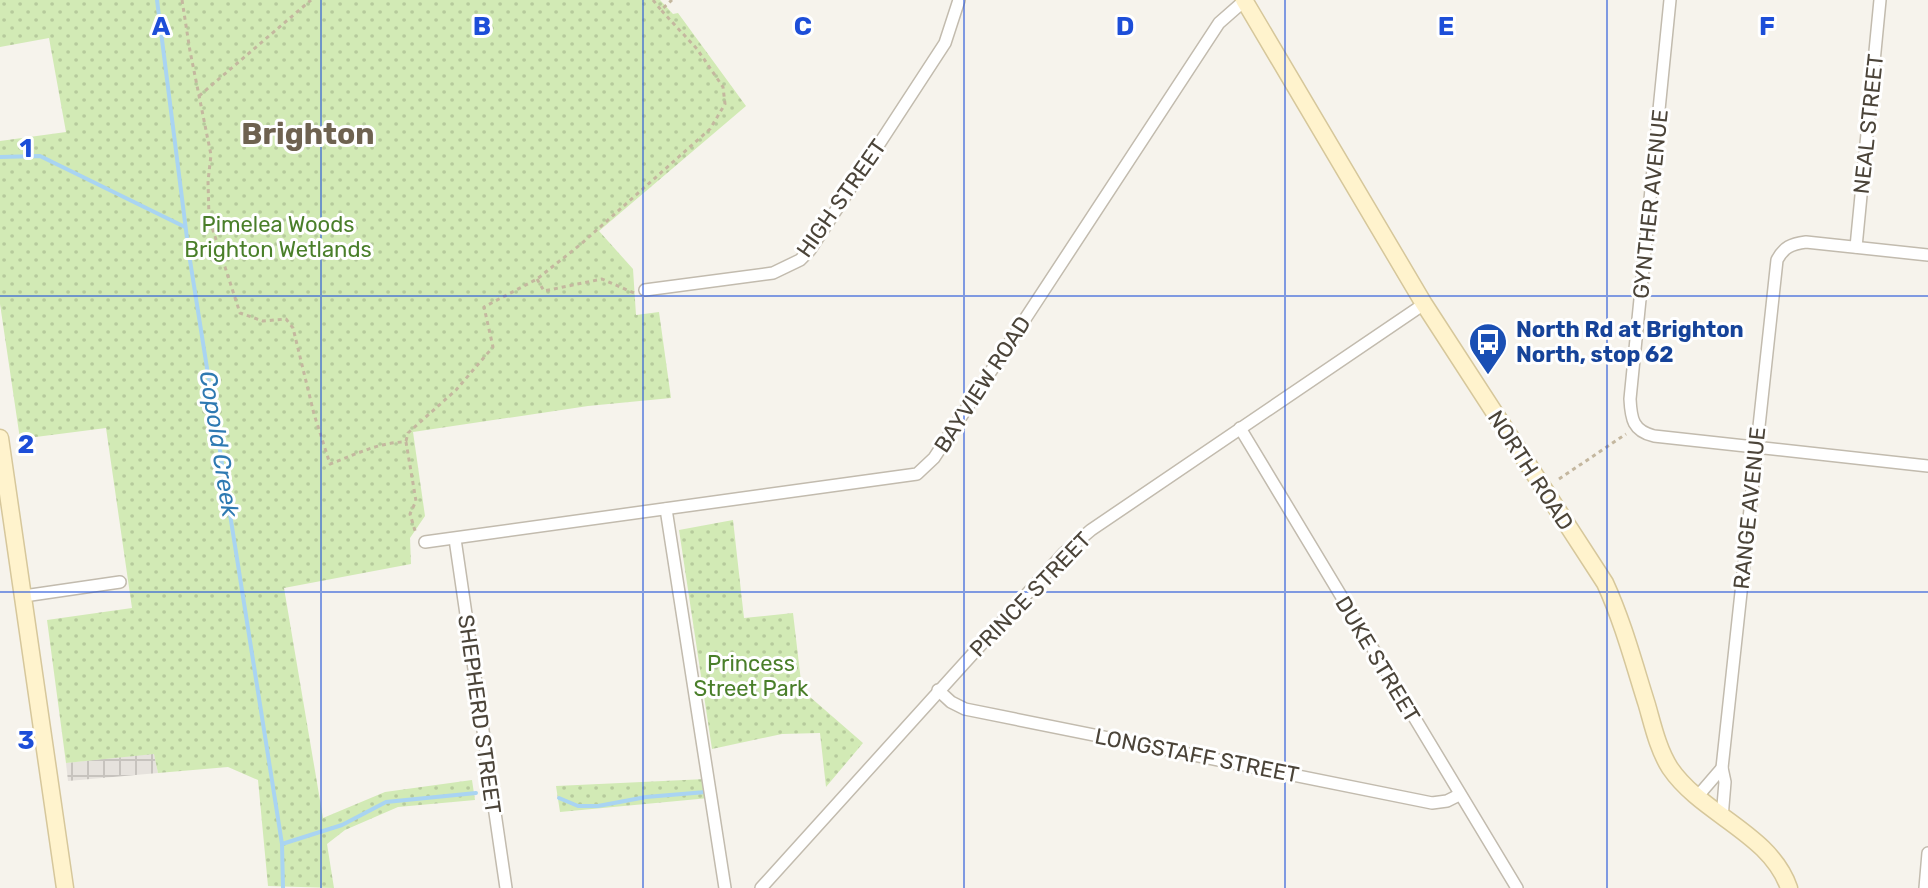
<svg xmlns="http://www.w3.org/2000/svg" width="1928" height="888" font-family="Rubik,sans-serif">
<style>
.industrial{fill:url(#industrial-grid)}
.park{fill:url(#park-dots)}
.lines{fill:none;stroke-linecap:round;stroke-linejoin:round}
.stream{stroke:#a9d4f2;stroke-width:4}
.street-casing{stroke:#c2bbae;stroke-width:14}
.secondary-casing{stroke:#d6c79b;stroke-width:19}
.path{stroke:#c4b79f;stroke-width:3;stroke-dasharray:4 4;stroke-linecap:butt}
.street{stroke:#fff;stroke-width:11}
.secondary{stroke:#fff3cd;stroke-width:16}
.grid{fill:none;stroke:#1d4ed8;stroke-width:2;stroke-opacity:0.55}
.labels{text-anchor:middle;stroke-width:6;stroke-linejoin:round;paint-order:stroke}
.street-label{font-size:22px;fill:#4b4439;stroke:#fff}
.park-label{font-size:22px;fill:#4a7f2a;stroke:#fff}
.transit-label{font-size:22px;font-weight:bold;fill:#164399;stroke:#fff;text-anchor:start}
.water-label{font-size:24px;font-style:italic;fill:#2e7ab2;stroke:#fff}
.district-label{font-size:30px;font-weight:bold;fill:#6e6250;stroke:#fff}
.grid-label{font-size:26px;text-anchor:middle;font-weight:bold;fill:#1d4ed8;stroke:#fff;stroke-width:6;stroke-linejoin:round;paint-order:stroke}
</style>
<defs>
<pattern id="industrial-grid" width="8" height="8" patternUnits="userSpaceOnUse" patternTransform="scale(2)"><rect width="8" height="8" fill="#e6e2dd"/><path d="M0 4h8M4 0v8" fill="none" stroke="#c7c3be"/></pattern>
<pattern id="park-dots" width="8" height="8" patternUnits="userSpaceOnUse" patternTransform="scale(2)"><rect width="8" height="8" fill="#d2eab5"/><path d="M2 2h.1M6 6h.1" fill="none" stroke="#b6ca9c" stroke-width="1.8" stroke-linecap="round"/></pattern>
</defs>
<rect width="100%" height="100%" fill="#f6f3ec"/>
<polygon class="industrial" points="154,753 158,773 68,781 66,763"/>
<g class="park">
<polygon points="0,0 660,0 673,14 678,13 746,106 599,231 633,269 636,315 659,312 671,398 588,406 413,432 425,516 410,538 411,564 284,588 323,818 385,792 472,780 475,800 398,807 345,830 327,844 334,888 268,886 258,780 228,767 158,773 154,754 66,763 47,620 132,608 106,428 20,439 0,304 0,141 66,132 49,38 0,47"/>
<polygon points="733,520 744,618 793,613 802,690 863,743 826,787 820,733 782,734 712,749 679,530"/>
<polygon points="706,779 709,798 560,812 556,786"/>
</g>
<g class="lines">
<g class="stream">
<polyline points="157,0 189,254 282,844 283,888"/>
<polyline points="0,157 40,156 185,227"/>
<polyline points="559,798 578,806 598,806 646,797 706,792"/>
<polyline points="282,844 342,825 386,802 476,793"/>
</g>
<defs>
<g id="street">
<path d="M1670,0L1630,399C1631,419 1633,431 1654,436L1928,466"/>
<polyline points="1856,247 1880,0"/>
<polyline points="645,290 773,273 800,260 810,250 945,43 959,0"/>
<polyline points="1240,428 1517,888"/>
<polyline points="666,509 725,888"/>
<polyline points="455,539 506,888"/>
<polyline points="425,542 917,474 934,458 1219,23 1244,1"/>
<polyline points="24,596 120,582"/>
<polyline points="938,690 951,702 965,709 1432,803 1447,801 1459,795"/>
<polyline points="1697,797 1722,768"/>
<path d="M1722,818L1725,782L1722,768L1777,260C1784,247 1791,244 1806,242L1928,255"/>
<polyline points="761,888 1064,553 1091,530 1424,304"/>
<polyline points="1925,888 1928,853"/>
</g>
<g id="secondary">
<path d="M1244,0L1424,304L1605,583C1623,622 1634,664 1647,705C1653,726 1658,749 1670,768C1702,815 1770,833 1789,888"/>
<polyline points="0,438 65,888"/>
</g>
</defs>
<use href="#street" class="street-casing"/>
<use href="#secondary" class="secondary-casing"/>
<g class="path">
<path d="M182,0L190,51L211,155L208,181L209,218L240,313L263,321L286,319L293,328L314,414L330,464C355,455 378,442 406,442L416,501L410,514L416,534"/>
<polyline points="653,0 661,10 672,0"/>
<polyline points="199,96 311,0"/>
<polyline points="537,279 544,291 602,279 634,293"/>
<polyline points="406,441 408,433 456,390 493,347 484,307 537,279 581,244 710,129 725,104 723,87 697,49 661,10"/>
<polyline points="1559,479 1626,434"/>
</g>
<use href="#street" class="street"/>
<use href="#secondary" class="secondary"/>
</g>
<path class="grid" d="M321,0V888M643,0V888M964,0V888M1285,0V888M1607,0V888M0,296H1928M0,592H1928"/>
<defs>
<symbol id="bus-pin" viewBox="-11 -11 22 30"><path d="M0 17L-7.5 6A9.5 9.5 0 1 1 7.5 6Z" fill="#1a4fb4" stroke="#fff"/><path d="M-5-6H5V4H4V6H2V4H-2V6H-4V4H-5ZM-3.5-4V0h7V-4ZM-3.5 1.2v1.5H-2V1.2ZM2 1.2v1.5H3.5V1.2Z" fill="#fff"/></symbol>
</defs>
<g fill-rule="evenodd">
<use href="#bus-pin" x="1466" y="320" width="44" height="60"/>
</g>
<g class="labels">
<g class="street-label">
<text transform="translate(1868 124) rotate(-84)" y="8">NEAL STREET</text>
<text transform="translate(841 198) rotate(-55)" y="8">HIGH STREET</text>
<text transform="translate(1650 204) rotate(-84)" y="8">GYNTHER AVENUE</text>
<text transform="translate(982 384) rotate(-57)" y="8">BAYVIEW ROAD</text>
<text transform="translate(1531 470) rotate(57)" y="8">NORTH ROAD</text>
<text transform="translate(1749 508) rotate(-84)" y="8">RANGE AVENUE</text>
<text transform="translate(1030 594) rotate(-46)" y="8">PRINCE STREET</text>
<text transform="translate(1378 659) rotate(59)" y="8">DUKE STREET</text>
<text transform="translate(480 714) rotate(82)" y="8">SHEPHERD STREET</text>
<text transform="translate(1197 755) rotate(11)" y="8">LONGSTAFF STREET</text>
</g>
<g class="park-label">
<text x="278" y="232">Pimelea Woods<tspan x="278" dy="25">Brighton Wetlands</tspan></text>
<text x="751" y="671">Princess<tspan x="751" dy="25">Street Park</tspan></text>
</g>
<g class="transit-label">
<text x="1516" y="337">North Rd at Brighton<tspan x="1516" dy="25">North, stop 62</tspan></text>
</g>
<g class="water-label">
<text transform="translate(219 444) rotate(81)" y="8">Copold Creek</text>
</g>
<g class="district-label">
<text x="308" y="144">Brighton</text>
</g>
</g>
<g class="grid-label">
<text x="161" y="35">A</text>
<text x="482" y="35">B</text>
<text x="803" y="35">C</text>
<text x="1125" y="35">D</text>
<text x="1446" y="35">E</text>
<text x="1767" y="35">F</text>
<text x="26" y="157">1</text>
<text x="26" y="453">2</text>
<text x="26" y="749">3</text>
</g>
</svg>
